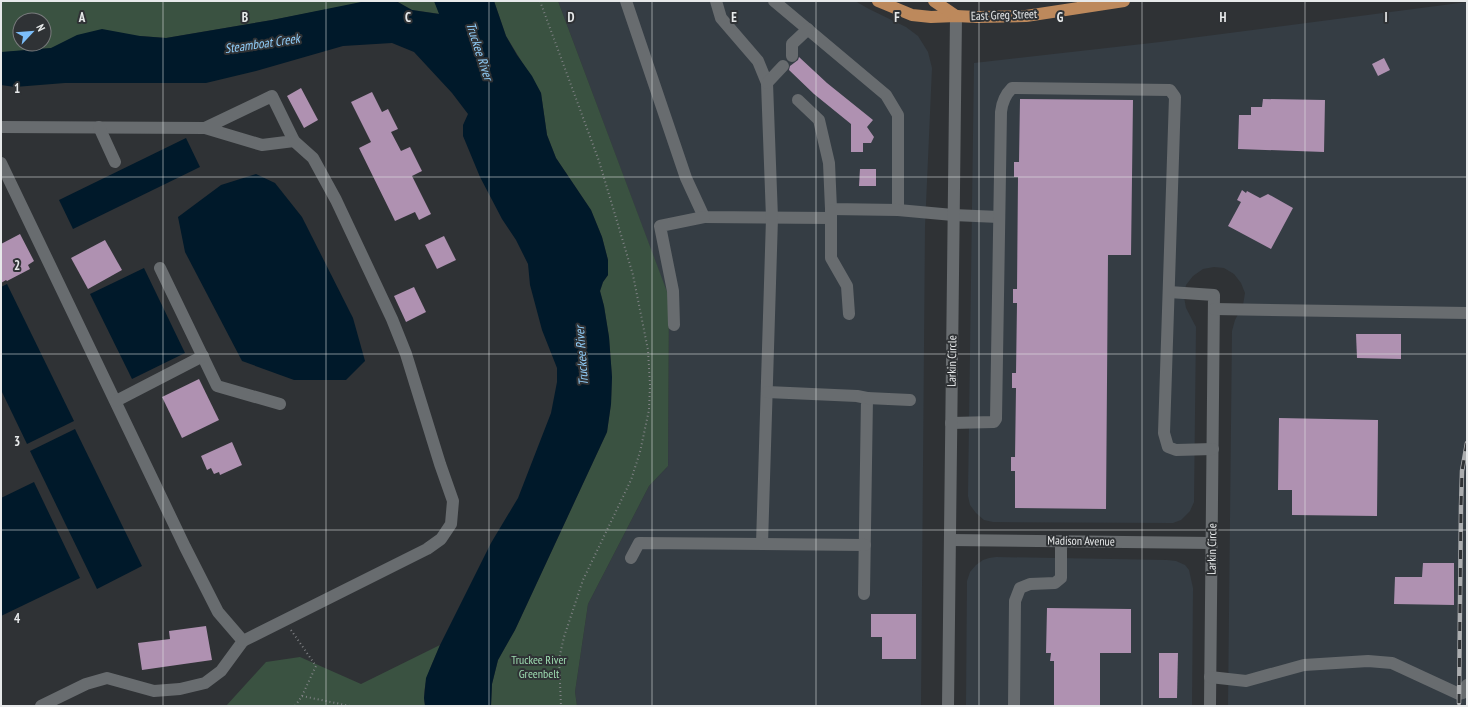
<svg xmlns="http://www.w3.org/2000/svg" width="1468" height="707" font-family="'PT Sans Narrow',sans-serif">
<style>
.built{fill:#353d44}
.green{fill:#3a5241;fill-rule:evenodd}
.water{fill:#00192a}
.building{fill:#af91b1}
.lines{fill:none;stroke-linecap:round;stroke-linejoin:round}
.path{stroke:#7f8184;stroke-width:2;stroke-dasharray:1 3;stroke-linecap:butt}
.minor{stroke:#686c6f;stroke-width:12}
.major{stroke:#bd895c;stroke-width:12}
.rail-casing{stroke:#abadaf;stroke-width:4.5}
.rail{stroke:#2f3235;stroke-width:3;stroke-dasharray:9;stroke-linecap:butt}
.grid{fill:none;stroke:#e7e9ea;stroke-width:1;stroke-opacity:0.55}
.labels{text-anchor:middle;stroke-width:4;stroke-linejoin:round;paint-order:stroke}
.street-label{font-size:12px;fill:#e7e9ea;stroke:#2f3235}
.park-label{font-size:12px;fill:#9edcb1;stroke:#2f3235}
.water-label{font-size:13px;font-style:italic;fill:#91cefa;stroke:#2f3235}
.grid-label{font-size:13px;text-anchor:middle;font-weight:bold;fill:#e7e9ea;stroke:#2f3235;stroke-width:4;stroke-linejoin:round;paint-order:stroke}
</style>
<rect width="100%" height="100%" fill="#2f3235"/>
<g class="built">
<polygon points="558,1 855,1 869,9 906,27 918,36 928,52 932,68 925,227 921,706 577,706 575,692 588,604 649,486 668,466 669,298"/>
<polygon points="1467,2 1467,706 1228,706 1232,331 1235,320 1243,305 1245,293 1241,283 1234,274 1224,268 1214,267 1203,269 1193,276 1186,285 1184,297 1186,308 1196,327 1194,502 1190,511 1181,520 1173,523 993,522 984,520 976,513 970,505 968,496 974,63 1160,42"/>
<polygon points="996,557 1167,560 1176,561 1185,565 1189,570 1193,588 1192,706 966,706 967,581 970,572 976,565 983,560 989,558"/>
</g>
<g class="green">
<path d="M1,1H370L272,20L166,38L140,36L51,48L6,52H1ZM20,20H44V44H20Z"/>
<polygon points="396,1 434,1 440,14 412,10"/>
<polygon points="494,1 558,1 669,297 668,466 649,486 588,604 575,692 577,706 491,706 492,684 498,660 515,630 607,432 611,404 612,377 609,337 604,306 600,291 603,282 608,275 608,260 602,237 591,210 556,158 547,135 541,93 506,36"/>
<path d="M440,645C432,665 421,684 425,706H226L266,662L300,657L361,684Z"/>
</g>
<g class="water">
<polygon points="366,1 396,1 412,10 439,14 434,1 494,1 506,36 517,55 532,76 541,93 547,135 556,158 591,210 602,237 608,260 608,275 603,282 600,291 604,306 609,337 612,377 611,404 607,432 515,630 498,660 492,684 491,706 425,706 424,698 426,678 440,645 491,543 518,498 551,413 557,382 557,368 542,330 530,285 528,264 516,240 502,219 480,177 463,136 463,125 468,114 452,93 414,52 392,43 343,46 256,71 206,83 65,83 15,87 1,85 1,52 51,48 77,35 102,29 140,36 166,38 272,20"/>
<polygon points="186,138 200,167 73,229 59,200"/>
<polygon points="256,174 275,183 302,217 353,318 365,361 346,380 294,380 242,361 185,252 178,217 221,185"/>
<polygon points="144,268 185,353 132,379 90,294"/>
<polygon points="7,284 74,421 27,444 1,390 1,287"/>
<polygon points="75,429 142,566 97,589 30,451"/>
<polygon points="34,482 80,578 1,616 1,498"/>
</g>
<g class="building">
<polygon points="799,57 827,83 873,120 867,127 874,137 871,143 863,143 863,152 851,152 851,124 814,94 789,70 790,66 798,60"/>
<polygon points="1384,58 1390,70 1378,76 1372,64"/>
<polygon points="301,88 318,120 304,128 287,96"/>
<polygon points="372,92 382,112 388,109 398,129 391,132 401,151 410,147 422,171 412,176 431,214 419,220 415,212 395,221 359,148 371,142 351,102"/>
<polygon points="1020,99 1133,100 1131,255 1108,255 1106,509 1015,508 1015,471 1011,471 1011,457 1015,457 1016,388 1012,388 1012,373 1016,373 1017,303 1013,303 1013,289 1017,289 1018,177 1014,177 1014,162 1019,162"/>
<polygon points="1263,99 1325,100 1324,152 1238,149 1239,115 1251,115 1251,107 1262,107"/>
<polygon points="860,169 876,169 876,186 859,186"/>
<polygon points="1242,190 1246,193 1247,191 1260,198 1268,194 1293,208 1271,249 1228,226 1241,202 1237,200"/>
<polygon points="20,234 34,261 28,265 30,269 7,281 6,280 1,283 1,244"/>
<polygon points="444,236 456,260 437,269 425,245"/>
<polygon points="105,240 122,270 88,289 71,258"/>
<polygon points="414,287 426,312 406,322 394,296"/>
<polygon points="1356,334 1401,334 1401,359 1357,358"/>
<polygon points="199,379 219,420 182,438 162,397"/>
<polygon points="1279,418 1378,420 1377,516 1292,515 1292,490 1278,490"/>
<polygon points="232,442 242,465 220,475 219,472 214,474 211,468 207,470 201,456"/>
<polygon points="1423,563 1454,563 1454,605 1394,604 1395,577 1422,577"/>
<polygon points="1047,608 1131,609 1131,653 1100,653 1100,706 1054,706 1054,661 1050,661 1051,653 1046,653"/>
<polygon points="871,614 916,614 916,659 882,659 882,637 871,637"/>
<polygon points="206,626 212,660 142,670 138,643 170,639 169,631"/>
<polygon points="1159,653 1178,653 1177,698 1159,698"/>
</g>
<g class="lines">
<g class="path">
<polyline points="540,1 599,161 633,275 648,350 650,385 649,410 640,452 631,480 583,580 564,637 559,659 561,706"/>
<polyline points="291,630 316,666 302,696 295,706"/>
<polyline points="302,696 350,706"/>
</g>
<g class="minor">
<polyline points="626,1 686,178 704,217 831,218"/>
<polyline points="716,1 721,18 758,61 767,83 772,218 762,544"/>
<polyline points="774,1 886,95 898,115 898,210 953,215 999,217"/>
<polyline points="792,56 792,44 808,29"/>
<polyline points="767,83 783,66"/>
<polyline points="798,100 819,120 829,163 831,209 898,210"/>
<polyline points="1,127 205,128 262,145 294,141 272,96 205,128"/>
<polyline points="99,127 115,162"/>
<polyline points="1,163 185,547 218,612 243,641 221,671 205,683 180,689 154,691 107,678 86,684 41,706"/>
<polyline points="831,210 831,258 847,286 849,314"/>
<polyline points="160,268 217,386 280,404"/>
<polyline points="1169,292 1214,295 1210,706"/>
<polyline points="1214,309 1467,313"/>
<polyline points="674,325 673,291 660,226 704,217"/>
<polyline points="767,392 857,396 867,398 864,594"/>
<polyline points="867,398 910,400"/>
<polyline points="116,401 203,356"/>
<path d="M951,423L994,422L996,419L1001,112C1002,102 1005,95 1012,88L1170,90L1175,97L1164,433L1168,447L1176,450L1213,449"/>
<polyline points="950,540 1212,543"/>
<polyline points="631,558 639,543 865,545"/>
<polyline points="243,641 427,549 441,539 451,524 453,501 440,464 406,354 392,319 336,200 313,158 294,141"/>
<polyline points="1210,677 1246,681 1304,665 1368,661 1392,663 1459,694 1463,693 1467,685"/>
<polyline points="948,706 956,16"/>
<polyline points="1014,706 1015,601 1020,588 1030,584 1055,583 1061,578 1061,541"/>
</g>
<g class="major">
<polyline points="878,1 912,15 931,17 956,16 977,17 1026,16 1124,1"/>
<polyline points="934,1 956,16"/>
</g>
<defs>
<polyline id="rail" points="1459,703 1461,506 1462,471 1467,443"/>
</defs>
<use href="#rail" class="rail-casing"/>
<use href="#rail" class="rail"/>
</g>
<path class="grid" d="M163,1V706M326,1V706M489,1V706M652,1V706M816,1V706M979,1V706M1142,1V706M1305,1V706M1,177H1467M1,354H1467M1,530H1467"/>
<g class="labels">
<g class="street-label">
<text transform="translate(1004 15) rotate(-2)" y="4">East Greg Street</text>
<text transform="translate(952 361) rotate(-89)" y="4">Larkin Circle</text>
<text transform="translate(1081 541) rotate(1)" y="4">Madison Avenue</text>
<text transform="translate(1212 549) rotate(-89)" y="4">Larkin Circle</text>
</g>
<g class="park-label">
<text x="539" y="664">Truckee River<tspan x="539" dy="14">Greenbelt</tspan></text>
</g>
<g class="water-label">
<text transform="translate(262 43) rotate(-8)" y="5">Steamboat Creek</text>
<text transform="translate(480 51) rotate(72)" y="5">Truckee River</text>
<text transform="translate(581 356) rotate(-94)" y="5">Truckee River</text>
</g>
</g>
<g class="grid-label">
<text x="82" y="22">A</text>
<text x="245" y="22">B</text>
<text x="408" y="22">C</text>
<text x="571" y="22">D</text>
<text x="734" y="22">E</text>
<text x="897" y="22">F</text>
<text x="1060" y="22">G</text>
<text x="1223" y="22">H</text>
<text x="1386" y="22">I</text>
<text x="17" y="93">1</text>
<text x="17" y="270">2</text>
<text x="17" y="446">3</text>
<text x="17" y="623">4</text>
</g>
<rect width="1468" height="707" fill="none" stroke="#e7e9ea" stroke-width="4"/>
<g transform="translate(32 32) rotate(64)"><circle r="19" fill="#2f3235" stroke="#797b7d"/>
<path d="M0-3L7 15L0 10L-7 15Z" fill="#7cbef9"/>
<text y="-6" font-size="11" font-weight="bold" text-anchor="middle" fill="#e7e9ea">N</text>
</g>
</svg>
